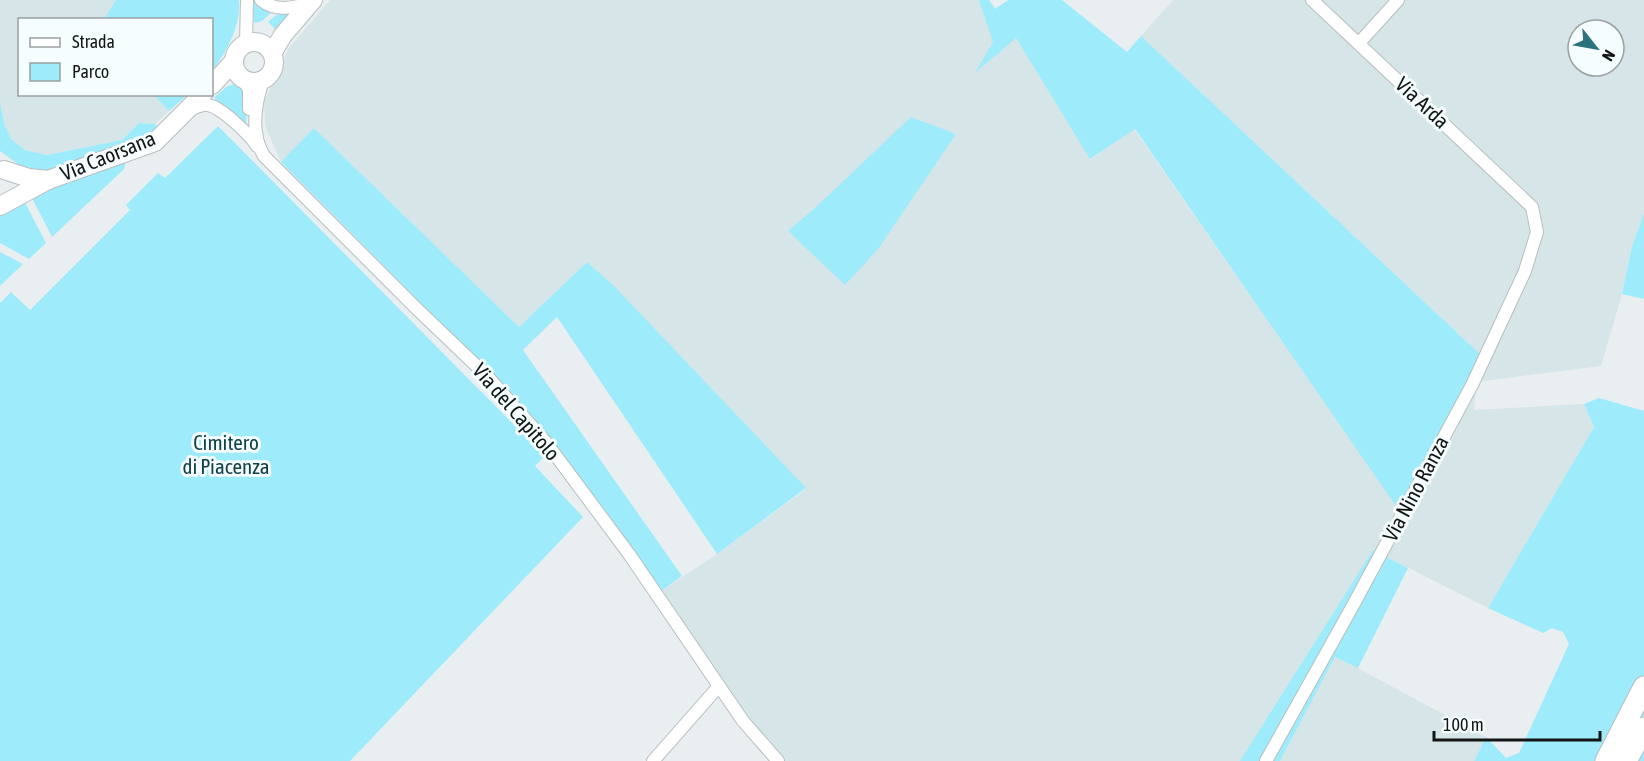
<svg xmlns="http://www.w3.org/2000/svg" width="1644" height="761" font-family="'Asap Condensed',sans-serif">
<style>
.built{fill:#d6e5e8;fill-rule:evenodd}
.green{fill:#9eebfb}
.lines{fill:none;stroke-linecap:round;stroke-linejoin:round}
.street-casing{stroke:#b8bebf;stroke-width:14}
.primary-casing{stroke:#b8bebf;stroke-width:20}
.highway-casing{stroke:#b8bebf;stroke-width:23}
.street{stroke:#fff;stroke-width:12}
.primary{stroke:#fff;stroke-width:18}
.highway{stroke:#fff;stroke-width:21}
.labels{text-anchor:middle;stroke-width:6;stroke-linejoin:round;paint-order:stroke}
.street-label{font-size:21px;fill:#131515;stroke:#f6fdfe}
.park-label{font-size:21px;fill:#104048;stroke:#f6fdfe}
</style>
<rect width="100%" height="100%" fill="#e9eff1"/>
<g class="built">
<polygon points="0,0 116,0 104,19 20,20 20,94 154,95 169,111 155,124 139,123 122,140 47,155 25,150 11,139 4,123 0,101"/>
<path d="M330,0H989L1016,38L1091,159L1134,129L1398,508L1484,358L1141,36L1173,0H1644V213L1632,246L1622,294L1601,366L1476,382L1474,410L1584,404L1594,427L1488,608L1373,550L1243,761H779L657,594L717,554L806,489L587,262L519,327L314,128L281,162L265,126L264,102L289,48ZM1578,30H1614V66H1578Z"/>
<polygon points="1335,656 1486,737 1474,761 1280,761"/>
</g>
<g class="green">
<path d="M116,0H239C241,26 227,51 212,71V20L104,19Z"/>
<polygon points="254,0 273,11 262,21 255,23 254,21"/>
<polygon points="979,0 989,0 995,9 1008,0 1062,0 1127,52 1141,36 1484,358 1476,381 1398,509 1135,129 1090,159 1016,38 975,73 993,42"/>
<polygon points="295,11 277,31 268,22 280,12"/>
<polygon points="237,83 240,84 245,92 247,130 214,98 226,87"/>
<polygon points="154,95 187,95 169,111"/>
<polygon points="0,101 4,123 11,139 25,150 47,155 122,140 139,123 155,124 159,127 149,136 55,170 35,172 35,169 19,165 0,151"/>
<polygon points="911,117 956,134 878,249 845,285 788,231 815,208"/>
<polygon points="218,126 545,456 535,466 583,517 350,761 0,761 0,303 11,292 30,310 130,210 126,205 158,173 165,178"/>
<polygon points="314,128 519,327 587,262 614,286 806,488 717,554 557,317 523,350 682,576 657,594 494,377 281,162"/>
<polygon points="126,162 124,169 52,237 31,196"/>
<polygon points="23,199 46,243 29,259 0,243 0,212"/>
<polygon points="1644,213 1644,299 1622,294 1632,246"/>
<polygon points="0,252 23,264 0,286"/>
<polygon points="1599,398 1644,411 1644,761 1474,761 1486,737 1506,758 1519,753 1569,644 1563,632 1552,628 1543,633 1488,608 1594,427 1584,404"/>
<polygon points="1373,550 1408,568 1358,668 1335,657 1280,761 1240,761"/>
</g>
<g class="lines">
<defs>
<g id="street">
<path d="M261,0C276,12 293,8 310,3"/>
<polyline points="246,43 247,0"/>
<polyline points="1359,43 1398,0"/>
<polyline points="243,79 249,90 249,109"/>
<path d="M263,80C255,104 250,133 264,156L416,308L487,376L545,441L629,554L743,721L778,761"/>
<path d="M189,110C195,108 202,104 208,105C221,107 250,135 257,146"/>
<polyline points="653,761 719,686"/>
<polyline points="1266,761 1351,609 1472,385 1525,271 1537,232 1532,207 1312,0"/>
</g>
<g id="primary">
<circle cx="254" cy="62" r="20"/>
<polyline points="273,52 283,35 313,0"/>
<polyline points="212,85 234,61"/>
<polyline points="4,170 29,178 48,180 155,142 203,94"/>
<polyline points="0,206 48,180"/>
</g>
<g id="highway">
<polyline points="1606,761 1644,687"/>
<polyline points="1626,761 1644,728"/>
</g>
</defs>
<use href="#street" class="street-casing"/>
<use href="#primary" class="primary-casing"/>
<use href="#highway" class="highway-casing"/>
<use href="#street" class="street"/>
<use href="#primary" class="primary"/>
<use href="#highway" class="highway"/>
</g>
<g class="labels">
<g class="street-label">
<text transform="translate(1422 103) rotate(43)" y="7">Via Arda</text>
<text transform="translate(108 156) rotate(-22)" y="7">Via Caorsana</text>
<text transform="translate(516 412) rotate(49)" y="7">Via del Capitolo</text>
<text transform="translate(1416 489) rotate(-62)" y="7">Via Nino Ranza</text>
</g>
<g class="park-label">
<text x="226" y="450">Cimitero<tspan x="226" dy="24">di Piacenza</tspan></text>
</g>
</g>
<rect x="18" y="18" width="195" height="78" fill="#f6fdfe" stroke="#9ba0a1" stroke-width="1.5"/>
<rect x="30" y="38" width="30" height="9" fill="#ffffff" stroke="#9ba0a1" stroke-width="1.5"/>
<text x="72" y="48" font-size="18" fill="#131515">Strada</text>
<rect x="30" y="63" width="30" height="18" fill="#9eebfb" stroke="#9ba0a1" stroke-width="1.5"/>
<text x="72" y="78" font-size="18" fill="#131515">Parco</text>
<g transform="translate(1596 48) rotate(121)"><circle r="28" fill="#f6fdfe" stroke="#9ba0a1" stroke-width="1.5"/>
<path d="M0-4.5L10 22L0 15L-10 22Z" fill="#2b727e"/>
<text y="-9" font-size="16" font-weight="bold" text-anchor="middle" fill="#131515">N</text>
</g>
<path d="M1434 731v9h166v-9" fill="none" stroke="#131515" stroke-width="3"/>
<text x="1443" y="731" font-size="18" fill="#131515" stroke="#f6fdfe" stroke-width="4.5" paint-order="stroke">100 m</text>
</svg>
